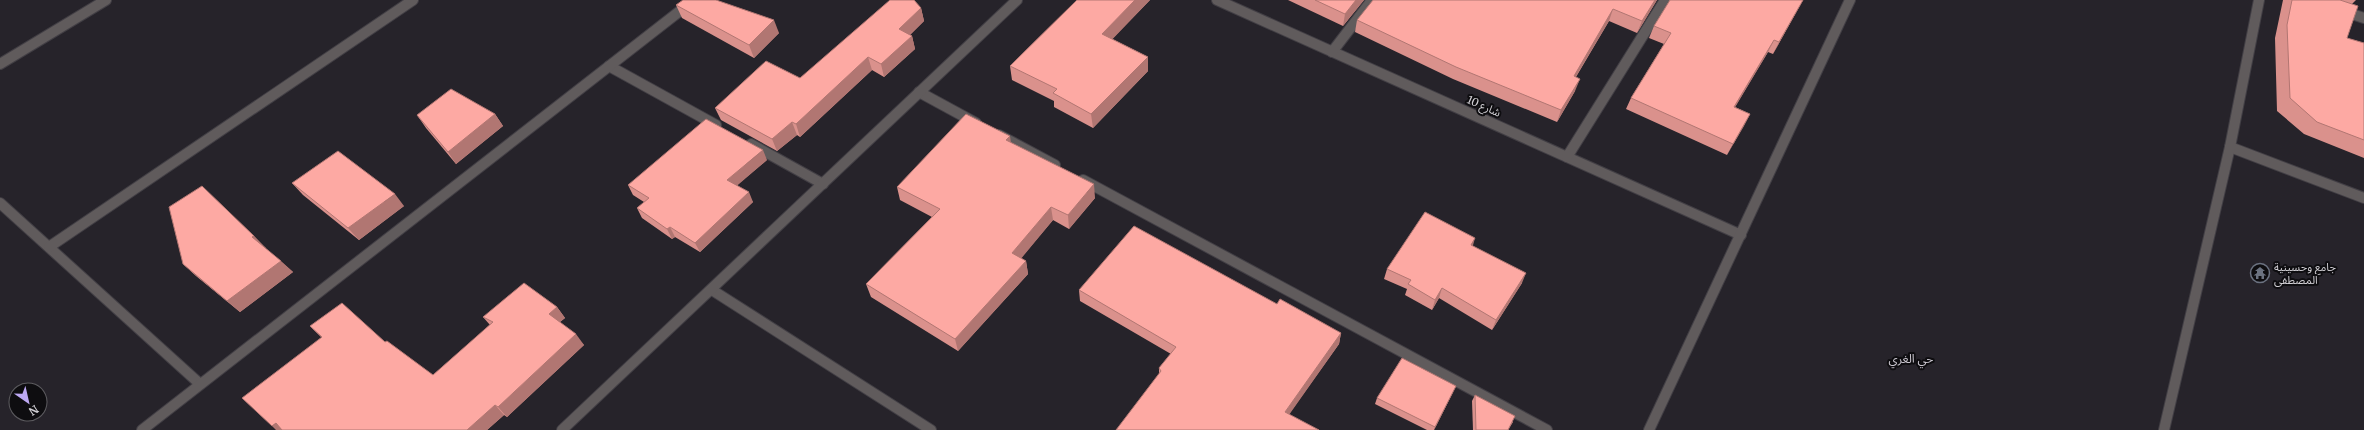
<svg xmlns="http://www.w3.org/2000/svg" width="2364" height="430" font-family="Merriweather,'Noto Sans Arabic',serif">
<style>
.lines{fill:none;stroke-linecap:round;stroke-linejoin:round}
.minor-casing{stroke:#423f45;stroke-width:12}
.minor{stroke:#605b5c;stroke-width:10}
.wall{fill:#da918c}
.shaded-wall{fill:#b17672}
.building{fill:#fda9a3;stroke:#b17672}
.labels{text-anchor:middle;stroke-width:4;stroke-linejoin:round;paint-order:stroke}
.street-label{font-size:11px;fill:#d2d0d5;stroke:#0e0d10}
.poi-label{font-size:11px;fill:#d2d0d5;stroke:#0e0d10;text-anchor:start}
.neighbourhood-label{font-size:12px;fill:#cbc7d0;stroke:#0e0d10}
</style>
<rect width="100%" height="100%" fill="#26232a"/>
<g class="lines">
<defs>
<g id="minor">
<polyline points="1217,0 1741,235"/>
<polyline points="2343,11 2364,18"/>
<polyline points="1332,52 1372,0"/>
<polyline points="0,64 106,0"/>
<polyline points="609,66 716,125"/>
<polyline points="919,92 976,123"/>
<polyline points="999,135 1055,165"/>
<polyline points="751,144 823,184"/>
<polyline points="2230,147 2364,198"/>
<polyline points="1567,157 1665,0"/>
<polyline points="1083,180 1547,430"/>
<polyline points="0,203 200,384"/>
<polyline points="49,247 413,0"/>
<polyline points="712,290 931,430"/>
<polyline points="142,430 694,0"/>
<polyline points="562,430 1017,0"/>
<polyline points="1649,430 1850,0"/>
<polyline points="2164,430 2230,147 2259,0"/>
</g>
</defs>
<use href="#minor" class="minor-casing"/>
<use href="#minor" class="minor"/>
</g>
<g class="wall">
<polygon points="1077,0 1150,0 1112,39 1148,57 1148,71 1093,128 1054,107 1054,101 1012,80 1010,66"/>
<polygon points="1288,0 1364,0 1343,26"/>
<polygon points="1657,0 1637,33 1609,21 1576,77 1575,91 1557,122 1453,79 1355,32 1357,20"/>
<polygon points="1670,0 1803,0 1773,54 1768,52 1735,107 1750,114 1727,155 1626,109 1631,98 1664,44 1649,38 1654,26"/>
<polygon points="2283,0 2356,0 2352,4 2347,38 2364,43 2364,158 2304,134 2277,111 2275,38"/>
<polygon points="676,5 779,33 754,58 682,18"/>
<polygon points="921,8 924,21 910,35 912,36 915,49 884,77 872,70 800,137 797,135 777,151 721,120 715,108 800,78"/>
<polygon points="495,114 503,126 456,164 426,128 417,115"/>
<polygon points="1011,143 1095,198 1069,229 1053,220 1021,258 1026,261 1028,274 958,351 871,297 866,284 932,217 900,200 897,187"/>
<polygon points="767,160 737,185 753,202 700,252 675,237 672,239 642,218 637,208 644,202 633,195 628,185"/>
<polygon points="292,183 404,206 359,240 303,195"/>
<polygon points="254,236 265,248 293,272 240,312 196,276 183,264"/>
<polygon points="1473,246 1522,283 1492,330 1439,298 1432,310 1405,295 1407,289 1384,279 1387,269"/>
<polygon points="1079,290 1277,304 1341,333 1339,344 1289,414 1159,374 1159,368 1171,354 1080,301"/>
<polygon points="557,307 565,318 560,322 584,345 507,417 504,415 487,430 276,430 322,338 310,326 385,342 433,375 490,325 483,317"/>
<polygon points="1453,392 1434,430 1427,430 1375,404 1377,398"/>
<polygon points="1475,395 1513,422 1508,430 1473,430 1472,401"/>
</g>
<g class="shaded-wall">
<polygon points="1135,0 1150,0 1103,49 1102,34"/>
<polygon points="1356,0 1364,0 1343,26 1345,14"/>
<polygon points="1655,0 1657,0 1637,33 1642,21"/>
<polygon points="1803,0 1773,54 1779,42"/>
<polygon points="921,8 924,21 902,42 899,29"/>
<polygon points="1613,9 1609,21 1569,88 1574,76"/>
<polygon points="774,20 779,33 754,58 749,45"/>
<polygon points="912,36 915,49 884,77 881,64"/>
<polygon points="1774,40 1768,52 1728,119 1734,107"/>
<polygon points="868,57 872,70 800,137 796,124"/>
<polygon points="1148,57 1148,71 1093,128 1091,114"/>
<polygon points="1580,79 1575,91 1557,122 1561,110"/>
<polygon points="495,114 503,126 456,164 448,152"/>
<polygon points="1750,114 1744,126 1727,155 1733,144"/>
<polygon points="792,122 797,135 777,151 772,139"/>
<polygon points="1010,136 1012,150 1006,140"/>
<polygon points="763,150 767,160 732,190 727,180"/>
<polygon points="1094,184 1095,198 1069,229 1068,215"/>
<polygon points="749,192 753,202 700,252 695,243"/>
<polygon points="395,194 404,206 359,240 348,228"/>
<polygon points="1051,207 1053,220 1015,266 1012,253"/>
<polygon points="670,227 675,237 672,239 667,229"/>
<polygon points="254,236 266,248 264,249 252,237"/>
<polygon points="1475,238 1472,249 1471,245"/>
<polygon points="281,261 293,272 240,312 227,301"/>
<polygon points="1026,261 1028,274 958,351 955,339"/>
<polygon points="1526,273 1522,283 1492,330 1496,320"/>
<polygon points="1442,288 1439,298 1432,310 1435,300"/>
<polygon points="557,307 565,318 557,324 549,314"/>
<polygon points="1341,333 1339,344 1284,422 1285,412"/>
<polygon points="576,334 584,345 507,417 498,407"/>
<polygon points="1456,386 1434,430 1435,427"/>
<polygon points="495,405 504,415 487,430 467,430"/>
<polygon points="276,423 284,430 276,430 272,426"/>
</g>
<g class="building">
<polygon points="683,0 716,0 774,20 749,45 676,5"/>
<polygon points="890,0 914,0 921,8 899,29 912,36 881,64 868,57 796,124 792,122 772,139 715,108 766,61 800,78"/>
<polygon points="1077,0 1135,0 1102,34 1148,57 1091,114 1053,93 1057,89 1010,66"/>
<polygon points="1315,0 1356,0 1345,14"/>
<polygon points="1373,0 1655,0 1642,21 1613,9 1574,76 1580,79 1561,110 1456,67 1357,20"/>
<polygon points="1670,0 1803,0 1779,42 1774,40 1734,107 1750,114 1733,144 1631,98 1671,33 1654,26"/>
<polygon points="2292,0 2340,0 2358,6 2347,38 2364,43 2364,140 2317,122 2290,98 2287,25"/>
<polygon points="451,89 495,114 448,152 417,115"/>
<polygon points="966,114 1010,136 1006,140 1094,184 1068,215 1051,207 1012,253 1026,261 955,339 866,284 940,209 897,187"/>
<polygon points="706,119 763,150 727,180 749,192 695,243 670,227 667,229 637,208 649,198 628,185"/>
<polygon points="338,151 395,194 348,228 292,183"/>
<polygon points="202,186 254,236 252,237 281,261 227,301 183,264 169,207"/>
<polygon points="1425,212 1475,238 1471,245 1526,273 1496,320 1442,288 1435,300 1408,284 1411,280 1387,269"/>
<polygon points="1134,226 1277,304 1280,299 1341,333 1285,412 1319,430 1116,430 1161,371 1159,368 1176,347 1079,290"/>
<polygon points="524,283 557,307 549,314 576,334 498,407 495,405 467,430 282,430 276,423 272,426 242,398 322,337 310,326 342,303 385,342 387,341 433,375 493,322 483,317"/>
<polygon points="1402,358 1456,386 1435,427 1377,398"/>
<polygon points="1475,395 1515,416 1508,430 1476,430"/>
</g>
<defs>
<symbol id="temple-ring" viewBox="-11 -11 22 22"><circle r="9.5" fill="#0e0d10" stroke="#6b7280" stroke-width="1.5"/><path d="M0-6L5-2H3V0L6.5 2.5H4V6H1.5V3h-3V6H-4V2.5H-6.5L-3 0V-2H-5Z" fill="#6b7280"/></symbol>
</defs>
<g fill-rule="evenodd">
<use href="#temple-ring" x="2249" y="262" width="22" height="22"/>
</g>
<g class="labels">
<g class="street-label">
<text transform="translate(1484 106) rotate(24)" y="4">شارع 10</text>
</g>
<g class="poi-label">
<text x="2274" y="271">جامع وحسينية<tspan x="2274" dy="13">المصطفى</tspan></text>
</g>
<g class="neighbourhood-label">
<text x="1911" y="363">حي الغري</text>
</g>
</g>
<g transform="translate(28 402) rotate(146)"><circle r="19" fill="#0e0d10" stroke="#5c5b5f"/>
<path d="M0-3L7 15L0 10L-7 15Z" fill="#bea9f4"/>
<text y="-6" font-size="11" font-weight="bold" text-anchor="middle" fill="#d2d0d5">N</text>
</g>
</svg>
